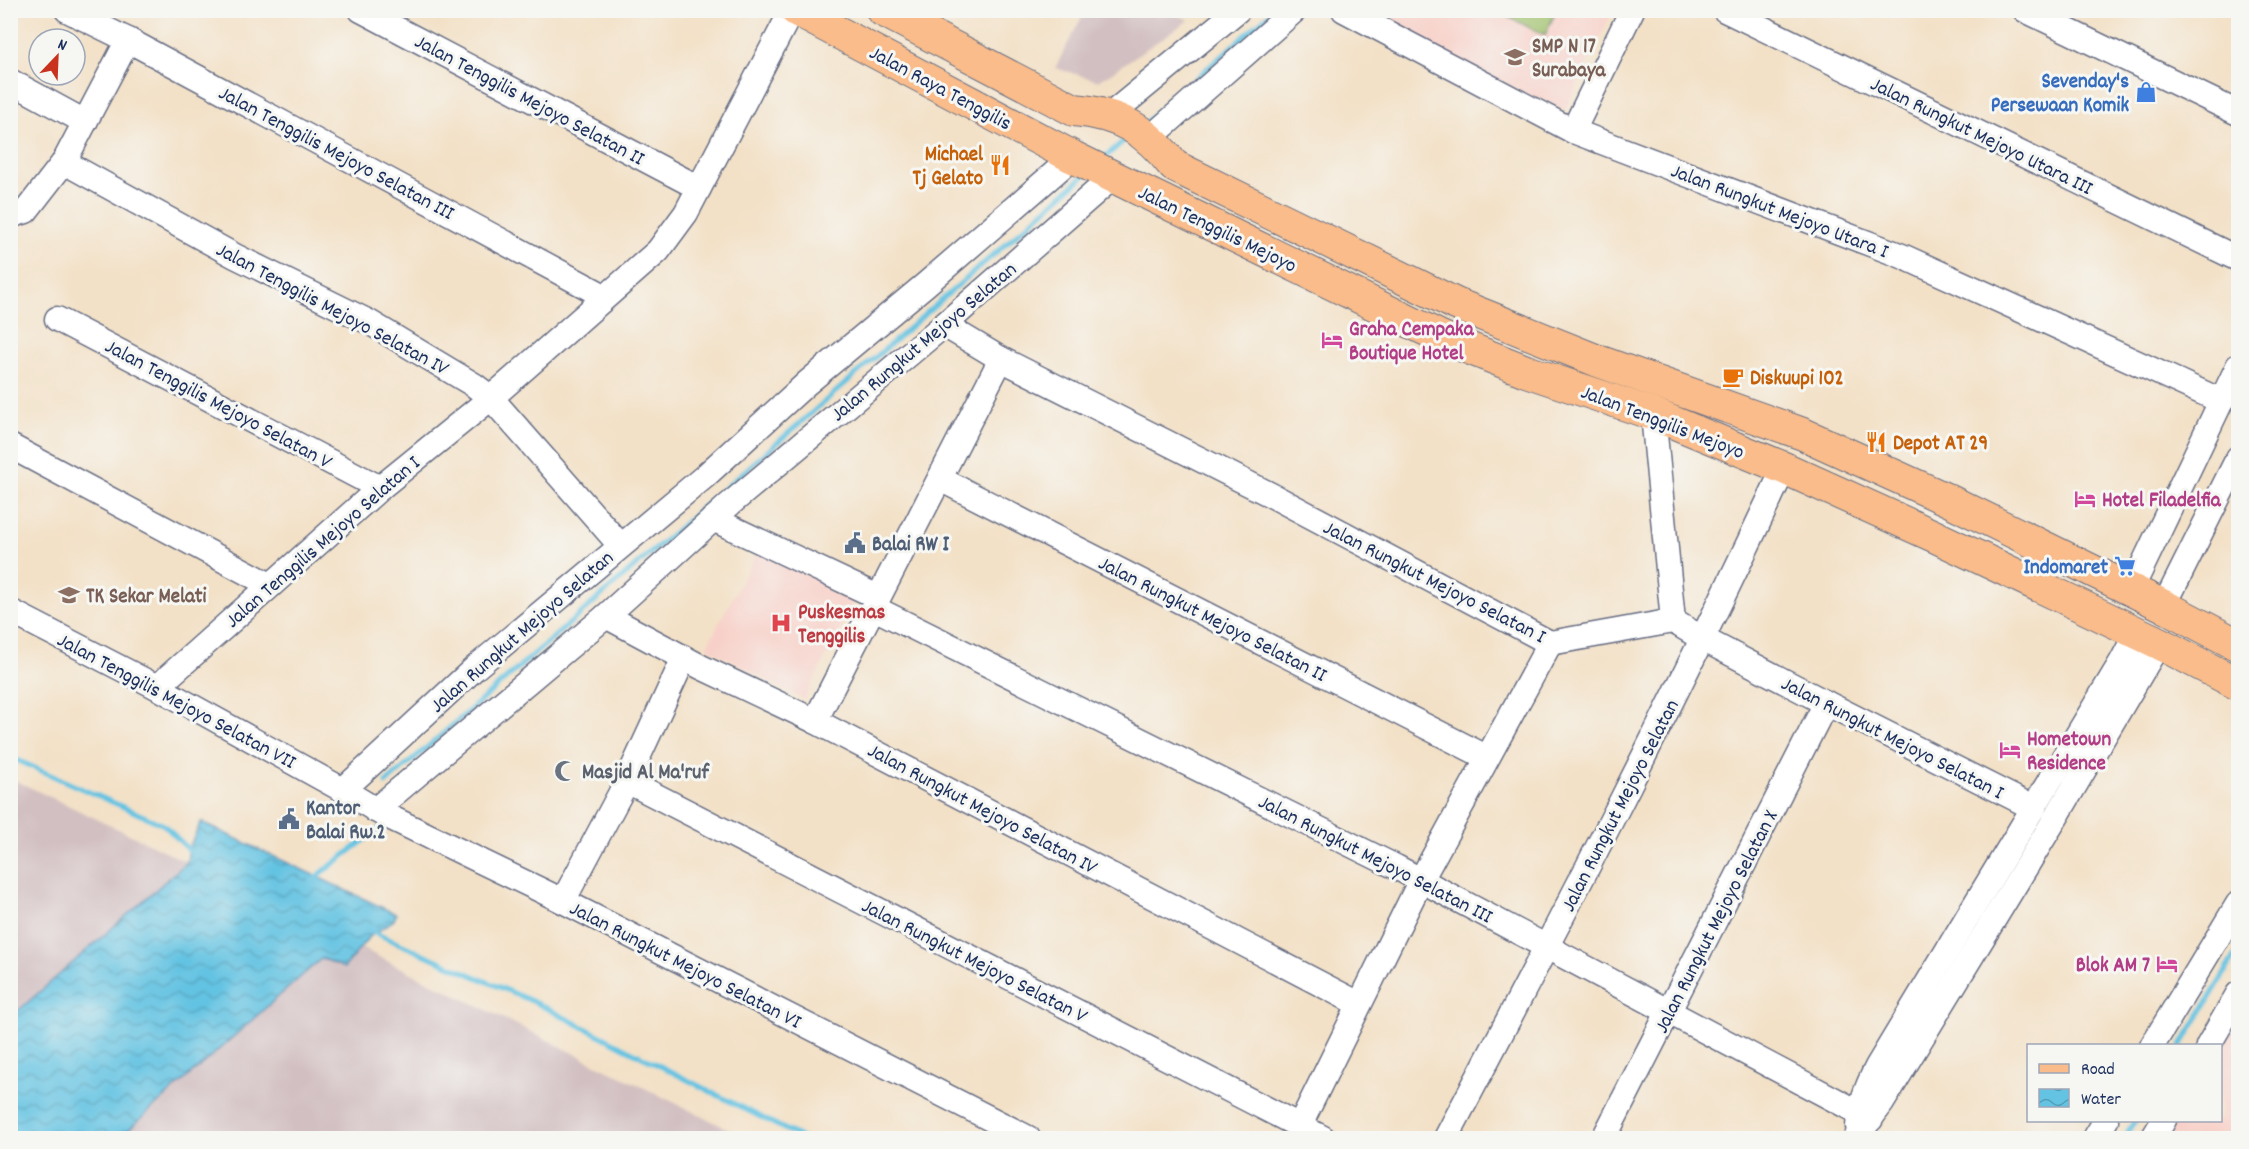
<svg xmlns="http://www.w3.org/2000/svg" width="2249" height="1149" font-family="Dekko,sans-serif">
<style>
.built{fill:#f7d1c9}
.industrial{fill:#d2bfc1}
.pitch{fill:#9dbf68;stroke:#5c7763;stroke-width:1.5}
.water{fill:url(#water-waves);stroke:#4079a0;stroke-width:1.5}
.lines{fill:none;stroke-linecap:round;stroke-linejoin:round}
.stream{stroke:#64c3e2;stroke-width:5}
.minor-casing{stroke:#676d83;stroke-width:27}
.major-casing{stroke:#676d83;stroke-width:34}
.minor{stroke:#fff;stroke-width:24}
.major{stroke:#f9bc8a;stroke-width:32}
.labels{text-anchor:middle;stroke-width:6;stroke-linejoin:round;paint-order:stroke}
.education-label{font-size:21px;font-weight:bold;fill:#785e54;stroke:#f6f6f2;text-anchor:start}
.shop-label{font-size:21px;font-weight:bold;fill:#366cbe;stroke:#f6f6f2;text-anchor:end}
.street-label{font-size:21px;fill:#1b2f5e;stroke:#f6f6f2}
.food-label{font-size:21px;font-weight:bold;fill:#c56008;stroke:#f6f6f2;text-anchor:start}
.hotel-label{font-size:21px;font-weight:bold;fill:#b23c85;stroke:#f6f6f2;text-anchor:start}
.service-label{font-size:21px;font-weight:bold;fill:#4e5e75;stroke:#f6f6f2;text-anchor:start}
.health-label{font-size:21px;font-weight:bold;fill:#be3a42;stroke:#f6f6f2;text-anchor:start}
.worship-label{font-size:21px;font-weight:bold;fill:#5b616d;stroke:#f6f6f2;text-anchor:start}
</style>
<defs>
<pattern id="water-waves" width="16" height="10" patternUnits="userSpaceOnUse" patternTransform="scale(1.5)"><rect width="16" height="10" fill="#64c3e2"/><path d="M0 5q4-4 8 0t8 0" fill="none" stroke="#529fba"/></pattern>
</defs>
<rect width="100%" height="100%" fill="#f6f6f2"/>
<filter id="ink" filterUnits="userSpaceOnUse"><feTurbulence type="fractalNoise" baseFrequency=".0167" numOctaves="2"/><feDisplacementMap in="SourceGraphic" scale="12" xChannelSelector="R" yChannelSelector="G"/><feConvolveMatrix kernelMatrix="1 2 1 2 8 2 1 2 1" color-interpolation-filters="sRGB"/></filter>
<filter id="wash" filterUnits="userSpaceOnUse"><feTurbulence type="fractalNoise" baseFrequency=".008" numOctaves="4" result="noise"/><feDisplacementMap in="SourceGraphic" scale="24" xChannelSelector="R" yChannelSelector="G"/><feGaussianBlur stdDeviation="1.35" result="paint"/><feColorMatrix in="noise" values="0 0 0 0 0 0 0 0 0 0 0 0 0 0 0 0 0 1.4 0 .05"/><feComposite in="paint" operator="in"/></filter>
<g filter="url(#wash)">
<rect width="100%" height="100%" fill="#f3e1c7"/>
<g class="built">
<polygon points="1350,11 1613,11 1565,110 1480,75"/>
<polygon points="759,549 855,600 804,700 706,647"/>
<polygon points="2238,1013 2238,1138 2159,1138 2171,1121 2220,1120 2220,1046"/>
</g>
<g class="industrial">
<polygon points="1085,11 1169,11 1189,20 1099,81 1055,68"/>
<polygon points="10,778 150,844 746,1138 11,1138"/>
</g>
<polygon class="pitch" points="1496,11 1556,11 1545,35"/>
<polygon class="water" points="201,822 396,914 394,920 368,938 344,968 322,958 119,1138 16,1138 10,1135 11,1017 187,862 189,848"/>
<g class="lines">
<g class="stream">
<polyline points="1144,124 1274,10"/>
<polyline points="1103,159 1128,137"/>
<polyline points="10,757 164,825 193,854"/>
<polyline points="386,783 1085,175"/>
<polyline points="311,881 384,825"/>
<polyline points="368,930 534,1002 802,1138"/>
<polyline points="2181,1046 2238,951"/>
<polyline points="2124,1138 2135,1120"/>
</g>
</g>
</g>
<g filter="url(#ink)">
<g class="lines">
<defs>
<g id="minor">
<polyline points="67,10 128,40 604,296"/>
<polyline points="361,10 699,188"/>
<polyline points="1344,10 1573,131 1902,256 2221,401"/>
<polyline points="1725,10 2238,259"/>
<polyline points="2025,10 2238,113"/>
<polyline points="10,81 85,122"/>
<polyline points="1109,116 1238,10"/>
<polyline points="1573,131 1632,10"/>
<polyline points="1150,138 1295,10"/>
<polyline points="64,162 235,256 369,322 474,385 491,398 620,545"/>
<polyline points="10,211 16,214 26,211 64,162 128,40"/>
<polyline points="57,319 380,488"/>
<polyline points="944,325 1001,359 1271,495 1550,643 1673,621 1703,639 1826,703 2034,808"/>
<polyline points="1653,414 1673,621"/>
<polyline points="10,446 270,585"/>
<polyline points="940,479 1486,757"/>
<polyline points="713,519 878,597"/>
<polyline points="2131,590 2238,366"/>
<polyline points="2164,606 2238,458"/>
<polyline points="874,608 1396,867 1871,1119"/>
<polyline points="10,611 157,687 343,790 381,813 563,901 1028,1138"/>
<polyline points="606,616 701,667 815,721 1359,1004"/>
<polyline points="157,687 380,488 491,398 658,251 686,213 792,10"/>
<polyline points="815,721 1001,359"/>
<polyline points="627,781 1323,1138"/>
<polyline points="343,790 475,668 704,477 807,383 925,285 1073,157"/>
<polyline points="375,810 606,616 730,504 944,325 1114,176"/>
<polyline points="563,901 627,781 684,658"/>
<polyline points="2152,1046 2238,904"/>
<polyline points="2208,1046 2238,994"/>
<polyline points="1299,1127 1421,880 1550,643"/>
<path d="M1858,1127C1859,1106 1867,1086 1877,1067L2122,661L2137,632"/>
<path d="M1446,1138C1563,917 1678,695 1784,468"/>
<polyline points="1604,1138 1826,703"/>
<polyline points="1856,1138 1882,1103 2055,819 2159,643"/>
<polyline points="2095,1138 2106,1120"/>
<polyline points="2153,1138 2164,1120"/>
</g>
<g id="major">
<polyline points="796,10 1073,157 1441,337 1526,371 1653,414 1784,468 1934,536 2159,643 2238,684"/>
<path d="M882,10L1074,110C1120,114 1146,130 1174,166L1456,304L1598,361L1803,434L1948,500L2164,606L2238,645"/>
</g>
</defs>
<use href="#minor" class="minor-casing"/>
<use href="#major" class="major-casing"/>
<use href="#minor" class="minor"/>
<use href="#major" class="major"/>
</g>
</g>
<defs>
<symbol id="school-bare" viewBox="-9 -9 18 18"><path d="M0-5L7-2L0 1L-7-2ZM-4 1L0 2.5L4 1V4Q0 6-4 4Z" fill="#8d6e63" stroke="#f6f6f2" stroke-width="2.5" paint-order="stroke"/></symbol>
<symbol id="shop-bare" viewBox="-9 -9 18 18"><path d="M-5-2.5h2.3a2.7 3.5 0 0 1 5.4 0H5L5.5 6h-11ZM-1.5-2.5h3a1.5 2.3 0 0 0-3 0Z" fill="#3f7fe0" stroke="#f6f6f2" stroke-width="2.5" paint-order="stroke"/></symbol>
<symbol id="restaurant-bare" viewBox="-9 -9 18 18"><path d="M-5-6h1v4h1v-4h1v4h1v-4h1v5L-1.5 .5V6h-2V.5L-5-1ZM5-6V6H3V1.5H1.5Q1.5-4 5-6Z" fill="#e8710a" stroke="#f6f6f2" stroke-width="2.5" paint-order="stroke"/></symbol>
<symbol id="hotel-bare" viewBox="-9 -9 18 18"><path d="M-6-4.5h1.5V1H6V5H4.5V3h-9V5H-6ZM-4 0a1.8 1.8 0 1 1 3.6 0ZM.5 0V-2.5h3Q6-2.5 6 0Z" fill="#d1479c" stroke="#f6f6f2" stroke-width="2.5" paint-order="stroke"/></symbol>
<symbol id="cafe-bare" viewBox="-9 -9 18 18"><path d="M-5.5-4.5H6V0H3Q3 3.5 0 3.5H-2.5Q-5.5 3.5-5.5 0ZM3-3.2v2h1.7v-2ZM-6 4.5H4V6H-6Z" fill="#e8710a" stroke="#f6f6f2" stroke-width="2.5" paint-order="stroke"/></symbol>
<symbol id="civic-bare" viewBox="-9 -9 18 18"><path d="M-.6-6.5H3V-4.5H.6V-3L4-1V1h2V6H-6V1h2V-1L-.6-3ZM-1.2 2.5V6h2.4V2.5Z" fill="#5c6f8a" stroke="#f6f6f2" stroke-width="2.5" paint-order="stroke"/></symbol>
<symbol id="supermarket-bare" viewBox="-9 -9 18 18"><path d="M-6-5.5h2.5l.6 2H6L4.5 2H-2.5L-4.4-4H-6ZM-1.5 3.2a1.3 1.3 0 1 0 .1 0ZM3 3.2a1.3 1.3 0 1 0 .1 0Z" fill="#3f7fe0" stroke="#f6f6f2" stroke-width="2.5" paint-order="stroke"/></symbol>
<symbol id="hospital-bare" viewBox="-9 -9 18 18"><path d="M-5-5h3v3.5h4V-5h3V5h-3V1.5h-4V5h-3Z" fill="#e0444e" stroke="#f6f6f2" stroke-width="2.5" paint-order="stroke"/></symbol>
<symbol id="mosque-bare" viewBox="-9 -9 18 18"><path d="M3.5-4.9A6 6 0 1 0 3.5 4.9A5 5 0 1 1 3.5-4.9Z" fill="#6b7280" stroke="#f6f6f2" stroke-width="2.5" paint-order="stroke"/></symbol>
</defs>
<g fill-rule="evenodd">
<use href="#school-bare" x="1500" y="42" width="30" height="30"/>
<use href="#shop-bare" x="2131" y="77" width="30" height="30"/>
<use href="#restaurant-bare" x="985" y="150" width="30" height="30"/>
<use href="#hotel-bare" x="1317" y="325" width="30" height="30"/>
<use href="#cafe-bare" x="1718" y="362" width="30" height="30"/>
<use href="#restaurant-bare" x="1861" y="427" width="30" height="30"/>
<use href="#hotel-bare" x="2070" y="484" width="30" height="30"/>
<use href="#civic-bare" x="840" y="528" width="30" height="30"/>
<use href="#supermarket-bare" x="2110" y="551" width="30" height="30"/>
<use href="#school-bare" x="54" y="580" width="30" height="30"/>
<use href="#hospital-bare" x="766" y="608" width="30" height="30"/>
<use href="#hotel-bare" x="1995" y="735" width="30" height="30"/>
<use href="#mosque-bare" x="550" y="756" width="30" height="30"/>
<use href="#civic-bare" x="274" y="804" width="30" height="30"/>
<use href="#hotel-bare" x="2152" y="949" width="30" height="30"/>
</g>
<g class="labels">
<g class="education-label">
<text x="1532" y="52">SMP N 17<tspan x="1532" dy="24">Surabaya</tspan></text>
<text x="86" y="602">TK Sekar Melati</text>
</g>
<g class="shop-label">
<text x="2129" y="87">Sevenday's<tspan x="2129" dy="24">Persewaan Komik</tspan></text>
<text x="2108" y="573">Indomaret</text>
</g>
<g class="street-label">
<text transform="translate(941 87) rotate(28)" y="7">Jalan Raya Tenggilis</text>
<text transform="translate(530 99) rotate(28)" y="7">Jalan Tenggilis Mejoyo Selatan II</text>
<text transform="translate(1982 135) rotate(26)" y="7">Jalan Rungkut Mejoyo Utara III</text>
<text transform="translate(337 152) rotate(28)" y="7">Jalan Tenggilis Mejoyo Selatan III</text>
<text transform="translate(1780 210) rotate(21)" y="7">Jalan Rungkut Mejoyo Utara I</text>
<text transform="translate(1218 228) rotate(26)" y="7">Jalan Tenggilis Mejoyo</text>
<text transform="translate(333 308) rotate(28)" y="7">Jalan Tenggilis Mejoyo Selatan IV</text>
<text transform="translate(923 341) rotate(-40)" y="7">Jalan Rungkut Mejoyo Selatan</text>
<text transform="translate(219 403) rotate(28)" y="7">Jalan Tenggilis Mejoyo Selatan V</text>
<text transform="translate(1663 421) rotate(21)" y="7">Jalan Tenggilis Mejoyo</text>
<text transform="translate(322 541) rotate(-41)" y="7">Jalan Tenggilis Mejoyo Selatan I</text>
<text transform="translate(1435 581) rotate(27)" y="7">Jalan Rungkut Mejoyo Selatan I</text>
<text transform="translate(1213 618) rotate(27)" y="7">Jalan Rungkut Mejoyo Selatan II</text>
<text transform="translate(521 631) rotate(-41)" y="7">Jalan Rungkut Mejoyo Selatan</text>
<text transform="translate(177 700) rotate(28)" y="7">Jalan Tenggilis Mejoyo Selatan VII</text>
<text transform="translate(1893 737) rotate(27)" y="7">Jalan Rungkut Mejoyo Selatan I</text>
<text transform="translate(1619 805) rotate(-63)" y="7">Jalan Rungkut Mejoyo Selatan</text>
<text transform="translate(983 808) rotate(28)" y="7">Jalan Rungkut Mejoyo Selatan IV</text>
<text transform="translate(1376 858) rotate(27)" y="7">Jalan Rungkut Mejoyo Selatan III</text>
<text transform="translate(1715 921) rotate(-63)" y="7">Jalan Rungkut Mejoyo Selatan X</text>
<text transform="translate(975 960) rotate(27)" y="7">Jalan Rungkut Mejoyo Selatan V</text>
<text transform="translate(686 964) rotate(27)" y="7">Jalan Rungkut Mejoyo Selatan VI</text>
</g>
<g class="food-label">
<text x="983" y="160" text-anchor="end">Michael<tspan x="983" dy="24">Tj Gelato</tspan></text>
<text x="1750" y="384">Diskuupi 102</text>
<text x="1893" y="449">Depot AT 29</text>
</g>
<g class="hotel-label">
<text x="1349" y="335">Graha Cempaka<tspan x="1349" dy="24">Boutique Hotel</tspan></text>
<text x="2102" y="506">Hotel Filadelfia</text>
<text x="2027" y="745">Hometown<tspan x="2027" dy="24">Residence</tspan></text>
<text x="2150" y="971" text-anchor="end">Blok AM 7</text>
</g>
<g class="service-label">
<text x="872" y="550">Balai RW I</text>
<text x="306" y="814">Kantor<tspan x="306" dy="24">Balai Rw.2</tspan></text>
</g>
<g class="health-label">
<text x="798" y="618">Puskesmas<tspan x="798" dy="24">Tenggilis</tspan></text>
</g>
<g class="worship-label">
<text x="582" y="778">Masjid Al Ma'ruf</text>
</g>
</g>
<rect width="2249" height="1149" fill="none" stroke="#f6f6f2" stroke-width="36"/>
<rect x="2027" y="1044" width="195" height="78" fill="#f6f6f2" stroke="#9ea6b7" stroke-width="1.5"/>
<rect x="2039" y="1064" width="30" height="9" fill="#f9bc8a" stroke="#9ea6b7" stroke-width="1.5"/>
<text x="2081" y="1074" font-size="18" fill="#1b2f5e">Road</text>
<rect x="2039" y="1089" width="30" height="18" fill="url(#water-waves)" stroke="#9ea6b7" stroke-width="1.5"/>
<text x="2081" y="1104" font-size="18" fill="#1b2f5e">Water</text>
<g transform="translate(57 57) rotate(23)"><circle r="28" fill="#f6f6f2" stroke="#9ea6b7" stroke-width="1.5"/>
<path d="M0-4.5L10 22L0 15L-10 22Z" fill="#c8321e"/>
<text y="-9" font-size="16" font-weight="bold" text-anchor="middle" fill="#1b2f5e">N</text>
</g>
</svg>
